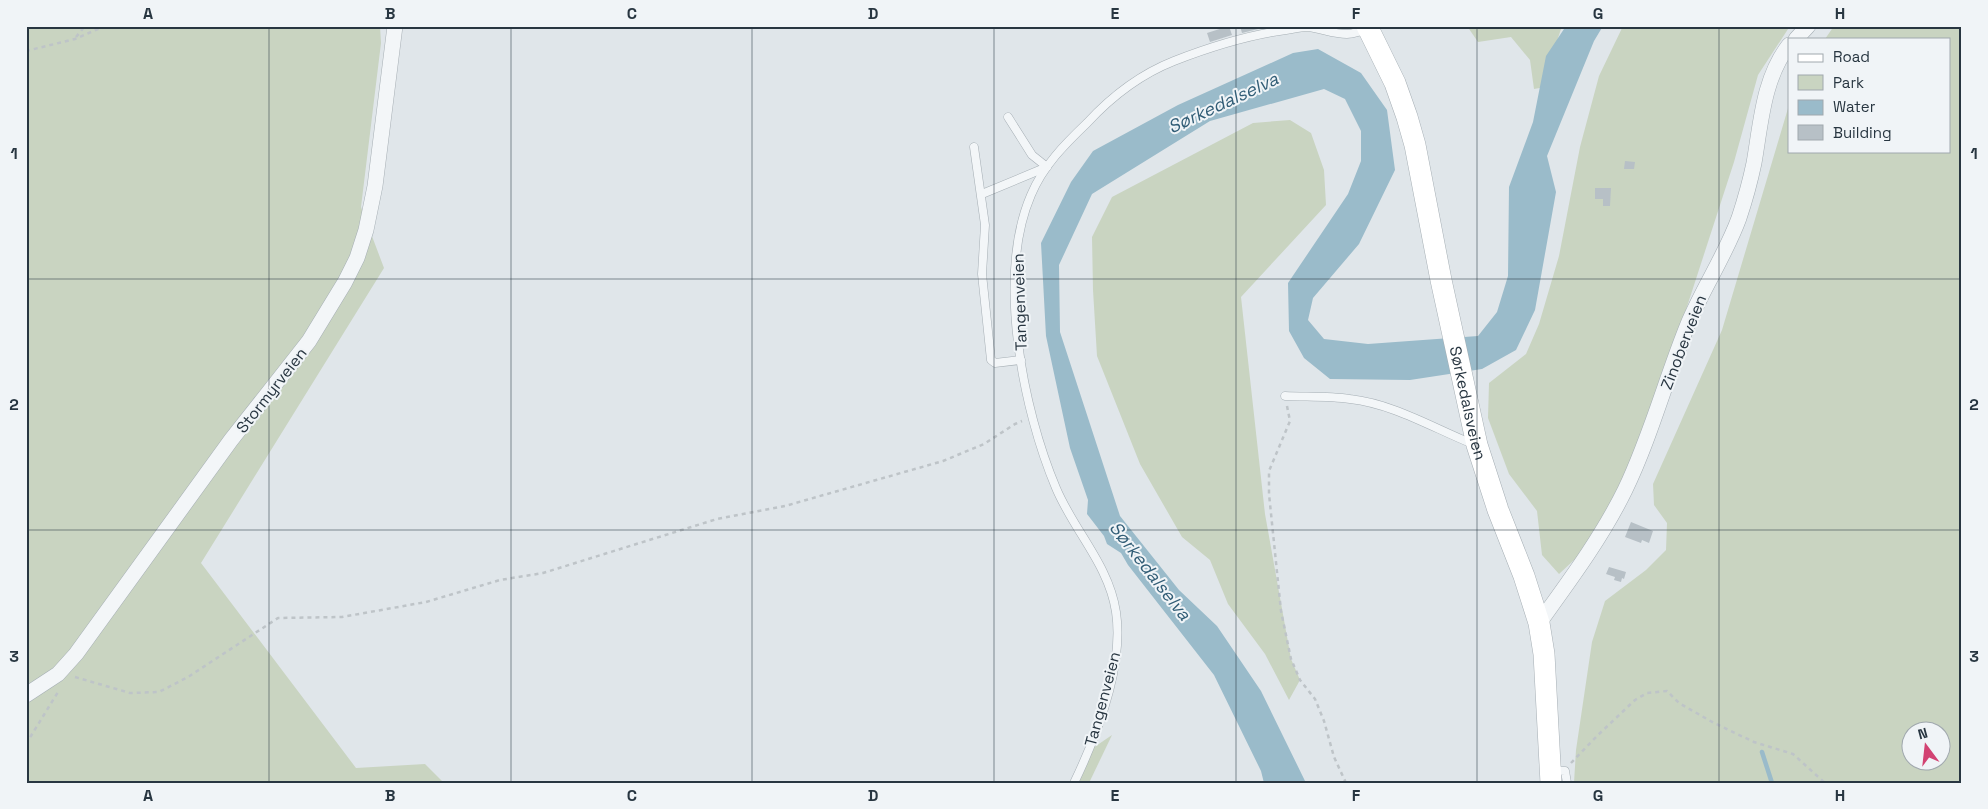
<svg xmlns="http://www.w3.org/2000/svg" width="1988" height="809" font-family="'Space Grotesk',sans-serif">
<style>
.green{fill:#c9d4c1;fill-rule:evenodd}
.water{fill:#9abbca}
.lines{fill:none;stroke-linecap:round;stroke-linejoin:round}
.stream{stroke:#9abbca;stroke-width:4.5}
.building{fill:#b7c0c6}
.lane-casing{stroke:#a5aeb4;stroke-width:9}
.street-casing{stroke:#a5aeb4;stroke-width:16}
.secondary-casing{stroke:#a5aeb4;stroke-width:22}
.path{stroke:#bec4c8;stroke-width:2.5;stroke-dasharray:4 4;stroke-linecap:butt}
.lane{stroke:#f3f6f8;stroke-width:8}
.street{stroke:#f3f6f8;stroke-width:15}
.secondary{stroke:#fff;stroke-width:21}
.grid{fill:none;stroke:#283641;stroke-width:1;stroke-opacity:0.55}
.labels{text-anchor:middle;stroke-width:4;stroke-linejoin:round;paint-order:stroke}
.street-label{font-size:16px;fill:#283641;stroke:#f0f4f7}
.water-label{font-size:18px;font-style:italic;fill:#315d76;stroke:#f0f4f7}
.neatline{fill:none;stroke:#283641;stroke-width:2}
.grid-label{font-size:16px;text-anchor:middle;font-weight:bold;fill:#283641}
</style>
<rect width="100%" height="100%" fill="#e0e6ea"/>
<g class="green">
<polygon points="26,26 380,26 381,43 361,207 384,268 201,563 356,768 425,764 444,783 26,783"/>
<polygon points="1467,26 1562,26 1555,47 1551,86 1534,89 1530,60 1511,37 1478,42"/>
<polygon points="1623,26 1790,26 1758,75 1734,162 1644,439 1586,549 1559,574 1542,555 1537,511 1509,474 1488,418 1489,383 1526,354 1539,324 1559,256 1580,147 1599,76"/>
<path d="M1834,26H1962V783H1574L1576,750L1592,642L1605,601L1646,570L1666,550L1667,523L1654,505L1653,484L1722,330L1789,105V151H1949V39H1825ZM1910,732H1940V762H1910Z"/>
<polygon points="1290,120 1311,133 1324,170 1326,205 1241,297 1265,514 1291,659 1300,680 1289,700 1265,654 1228,604 1210,560 1182,537 1140,464 1097,356 1093,290 1092,237 1112,197 1253,123"/>
<polygon points="1112,735 1089,783 1075,783 1093,748"/>
</g>
<polygon class="water" points="1566,26 1603,26 1594,41 1547,156 1556,192 1535,310 1516,350 1482,369 1410,380 1330,379 1304,358 1289,331 1288,283 1348,194 1361,161 1361,131 1345,99 1324,89 1210,121 1092,194 1059,265 1060,332 1120,516 1179,590 1217,626 1261,691 1306,783 1264,783 1261,771 1214,675 1128,565 1121,553 1107,544 1104,536 1087,514 1088,500 1070,448 1046,336 1041,243 1071,182 1093,151 1178,105 1293,53 1318,49 1361,73 1387,110 1395,170 1359,244 1313,298 1308,320 1324,339 1368,344 1478,336 1497,312 1508,276 1509,187 1533,122 1546,56"/>
<g class="lines">
<polyline class="stream" points="1762,752 1772,783"/>
</g>
<g class="building">
<polygon points="1229,26 1232,35 1210,42 1207,33"/>
<polygon points="1240,26 1257,26 1258,29 1242,33"/>
<polygon points="1625,161 1635,162 1634,169 1624,169"/>
<polygon points="1595,188 1611,188 1610,206 1603,206 1603,199 1595,199"/>
<polygon points="1631,522 1653,531 1649,543 1642,540 1641,543 1625,537"/>
<polygon points="1609,567 1626,572 1624,579 1622,578 1621,582 1614,580 1615,577 1606,574"/>
</g>
<g class="lines">
<defs>
<g id="lane">
<polyline points="974,147 985,225 982,274 991,360 995,363 1021,360"/>
<polyline points="982,194 1047,167 1032,155 1008,117"/>
<path d="M1285,396C1307,397 1329,396 1350,399C1394,404 1433,428 1473,444"/>
<polyline points="1552,770 1565,771 1567,783"/>
<path d="M1074,783C1097,735 1124,665 1116,612C1109,565 1074,531 1056,488C1023,410 996,276 1031,195C1043,166 1065,144 1087,123C1111,97 1141,74 1174,61C1210,47 1248,35 1286,30C1293,29 1300,27 1307,27C1320,28 1333,34 1347,34C1353,34 1360,31 1367,30"/>
</g>
<g id="street">
<polyline points="1796,39 1808,26"/>
<path d="M1539,623C1570,580 1602,537 1625,490C1651,436 1666,378 1688,324C1703,288 1726,254 1739,218C1745,200 1750,182 1754,163C1761,123 1763,79 1789,45"/>
<polyline points="26,695 58,674 76,654 231,440 309,341 345,282 357,258 366,230 375,186 395,26"/>
</g>
<g id="secondary">
<path id="s1" d="M1367,26L1395,83L1407,117L1415,145L1441,280L1477,445L1498,510L1524,576L1539,623L1544,654L1551,783"/>
</g>
</defs>
<use href="#lane" class="lane-casing"/>
<use href="#street" class="street-casing"/>
<use href="#secondary" class="secondary-casing"/>
<g class="path">
<polyline points="76,37 85,26"/>
<polyline points="26,51 75,39 105,26"/>
<polyline points="1287,406 1290,421 1269,471 1269,494 1281,611 1291,659 1300,680 1315,699 1324,721 1334,757 1346,783"/>
<polyline points="75,677 130,693 159,692 188,677 278,618 342,617 426,602 500,580 543,573 717,519 785,506 943,461 984,444 1015,424 1022,421"/>
<polyline points="26,744 58,692"/>
<polyline points="1571,763 1598,735 1635,700 1647,693 1667,691 1679,703 1714,723 1754,742 1793,754 1825,783"/>
</g>
<use href="#lane" class="lane"/>
<use href="#street" class="street"/>
<use href="#secondary" class="secondary"/>
</g>
<path class="grid" d="M269,26V783M511,26V783M752,26V783M994,26V783M1236,26V783M1477,26V783M1719,26V783M26,279H1962M26,530H1962"/>
<g class="labels">
<g class="street-label">
<text transform="translate(1019 302) rotate(-92)" y="6">Tangenveien</text>
<text transform="translate(1683 342) rotate(-69)" y="6">Zinoberveien</text>
<text transform="translate(271 390) rotate(-52)" y="6">Stormyrveien</text>
<text dy="6" stroke="none"><textPath href="#s1" startOffset="392">Sørkedalsveien</textPath></text>
<text transform="translate(1102 699) rotate(-75)" y="6">Tangenveien</text>
</g>
<g class="water-label">
<text transform="translate(1223 103) rotate(-25)" y="6">Sørkedalselva</text>
<text transform="translate(1150 571) rotate(52)" y="6">Sørkedalselva</text>
</g>
</g>
<rect width="1988" height="809" fill="none" stroke="#f0f4f7" stroke-width="55"/>
<rect x="1788" y="38" width="162" height="115" fill="#f0f4f7" stroke="#a0a8ae"/>
<rect x="1798" y="54" width="25" height="8" fill="#ffffff" stroke="#a0a8ae"/>
<text x="1833" y="62" font-size="15" fill="#283641">Road</text>
<rect x="1798" y="75" width="25" height="15" fill="#c9d4c1" stroke="#a0a8ae"/>
<text x="1833" y="88" font-size="15" fill="#283641">Park</text>
<rect x="1798" y="100" width="25" height="15" fill="#9abbca" stroke="#a0a8ae"/>
<text x="1833" y="112" font-size="15" fill="#283641">Water</text>
<rect x="1798" y="125" width="25" height="15" fill="#b7c0c6" stroke="#a0a8ae"/>
<text x="1833" y="138" font-size="15" fill="#283641">Building</text>
<g transform="translate(1926 746) rotate(345)"><circle r="24" fill="#f0f4f7" stroke="#a0a8ae"/>
<path d="M0-4L9 19L0 12L-9 19Z" fill="#d24272"/>
<text y="-8" font-size="14" font-weight="bold" text-anchor="middle" fill="#283641">N</text>
</g>
<rect x="28" y="28" width="1932" height="754" class="neatline"/>
<g class="grid-label">
<text x="148" y="19">A</text>
<text x="390" y="19">B</text>
<text x="632" y="19">C</text>
<text x="873" y="19">D</text>
<text x="1115" y="19">E</text>
<text x="1356" y="19">F</text>
<text x="1598" y="19">G</text>
<text x="1840" y="19">H</text>
<text x="14" y="159">1</text>
<text x="1974" y="159">1</text>
<text x="14" y="410">2</text>
<text x="1974" y="410">2</text>
<text x="14" y="662">3</text>
<text x="1974" y="662">3</text>
<text x="148" y="801">A</text>
<text x="390" y="801">B</text>
<text x="632" y="801">C</text>
<text x="873" y="801">D</text>
<text x="1115" y="801">E</text>
<text x="1356" y="801">F</text>
<text x="1598" y="801">G</text>
<text x="1840" y="801">H</text>
</g>
</svg>
